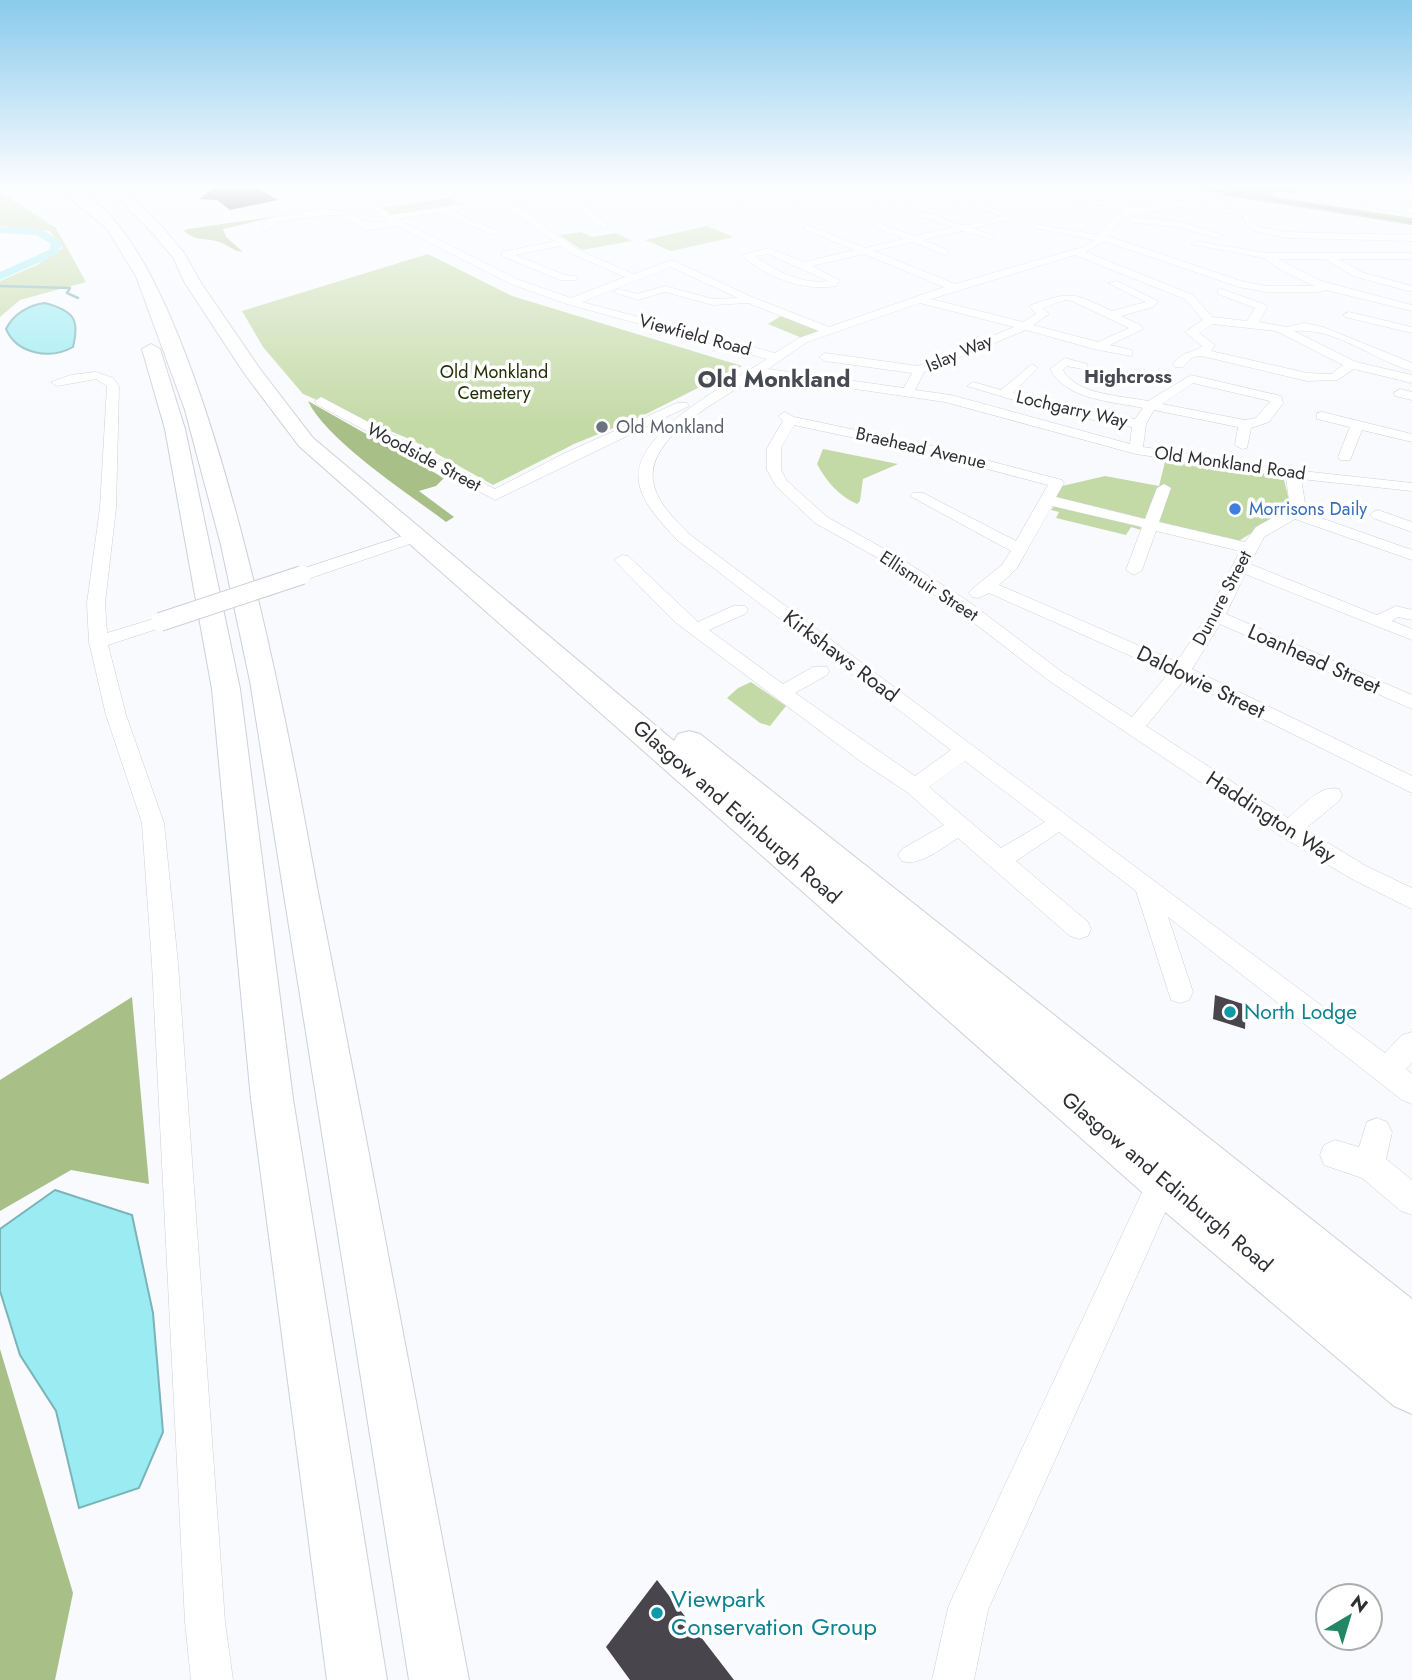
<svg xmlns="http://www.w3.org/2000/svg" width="1412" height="1680" font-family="Jost,sans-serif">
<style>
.green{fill:#c4daa6}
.forest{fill:#a8bf88}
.water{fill:#9becf2;stroke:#7ab3b8;stroke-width:2}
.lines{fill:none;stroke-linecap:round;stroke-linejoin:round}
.stream-far1{stroke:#7ab3b8;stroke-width:2}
.stream{stroke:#7ab3b8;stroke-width:2.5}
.river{fill:#9becf2;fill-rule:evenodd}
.building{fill:#48454d}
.minor-casing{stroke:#ccd0da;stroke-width:1}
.highway-casing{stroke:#ccd0da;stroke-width:2}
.minor{fill:#fff;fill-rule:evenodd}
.highway{fill:#fff;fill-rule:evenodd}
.rail{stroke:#989a9e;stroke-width:2}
.minor-bridge-casing{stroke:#ccd0da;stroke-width:20;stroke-linecap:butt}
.minor-bridge{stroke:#fff;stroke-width:18}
.worship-dot{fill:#6b7280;stroke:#fff;stroke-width:2.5}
.shop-dot{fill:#3f7fe0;stroke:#fff;stroke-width:2.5}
.culture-dot{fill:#0f9aa8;stroke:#fff;stroke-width:2.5}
.labels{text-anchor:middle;stroke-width:7;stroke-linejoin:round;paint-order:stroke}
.far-street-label{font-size:18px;fill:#2d2f32;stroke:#fff}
.far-park-label{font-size:18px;fill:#223006;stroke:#fff}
.far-worship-label{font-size:18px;fill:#5b616d;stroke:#fff;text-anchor:start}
.far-shop-label{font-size:18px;fill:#366cbe;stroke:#fff;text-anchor:start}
.far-neighbourhood-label{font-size:19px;font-weight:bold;fill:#474a52;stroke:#fff}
.street-label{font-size:21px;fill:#2d2f32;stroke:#fff}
.culture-label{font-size:21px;fill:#0d838f;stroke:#fff;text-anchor:start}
.far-district-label{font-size:23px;font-weight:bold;fill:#474a52;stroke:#fff}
.near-culture-label{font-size:24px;fill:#0d838f;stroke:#fff;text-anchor:start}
</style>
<rect width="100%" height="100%" fill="#f8fafe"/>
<g class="green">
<polygon points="0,192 56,228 86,282 20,300 0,317 0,281 37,265 63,248 50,231 0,226"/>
<polygon points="449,198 461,206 393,216 382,208"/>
<polygon points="707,226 734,237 671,251 645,240"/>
<polygon points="581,232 592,237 616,233 632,241 582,250 559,235"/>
<polygon points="428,254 512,296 742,366 638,418 574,444 493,485 414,441 303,394 263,347 242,311"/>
<polygon points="784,314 823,330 802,338 768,324"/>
<path d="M823,449L898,464L863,479L860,501L857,504C839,496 826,481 817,464Z"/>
<polygon points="1166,458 1274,474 1284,480 1291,508 1237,542 1056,497 1062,486 1105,476 1159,486"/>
<polygon points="1055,505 1140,526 1141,530 1131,527 1126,535 1056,518 1059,512 1051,510"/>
<polygon points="751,682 786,706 770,726 760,723 727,698 738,688"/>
</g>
<g class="forest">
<polygon points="1234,188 1299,188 1296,189 1297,193 1270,192 1275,197 1412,218 1412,225 1222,195"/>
<path d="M279,216L223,229L226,237L243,252C232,251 226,243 216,241C202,238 196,241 184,231L187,229Z"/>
<path d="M308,401L444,478L436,486L419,491L454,517L446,522C409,494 327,441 308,401Z"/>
<polygon points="132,997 149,1184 71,1170 0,1211 0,1080"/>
<polygon points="0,1349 73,1593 55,1680 0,1680"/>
</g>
<g class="water">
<path d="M45,303C74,311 80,319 73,347C50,360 17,354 6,329C13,314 29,305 45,303Z"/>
<polygon points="55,1190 132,1215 153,1313 163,1432 139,1488 79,1508 56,1411 20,1355 0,1291 0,1229"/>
</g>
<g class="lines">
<polyline class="stream-far1" points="10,188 21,188"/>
<polyline class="stream" points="0,286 70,288 67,293 78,298"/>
<path class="river" d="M0,227C23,227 46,225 62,244L58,254L0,280V272L49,250L51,244L36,235L0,233Z"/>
</g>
<g class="building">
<polygon points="214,188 257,188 278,200 230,210 217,200 199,199"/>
<polygon points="1215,995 1246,1005 1245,1029 1213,1019"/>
<polygon points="657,1580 734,1680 630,1680 606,1647"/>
</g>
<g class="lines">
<defs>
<g id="minor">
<path d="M348,188H357L390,215L566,188L607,224V228H601L564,195L512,202L578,250L634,274L668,261H674L752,297L829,327L944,287L864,254L812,266L839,280L836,286C805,292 764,277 742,255L769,248L804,262L854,250L805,230V226L808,225L865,248L904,239L874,227L872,225L877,222L914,236L953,227L923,217H916L915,215C930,206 946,223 963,225C974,226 991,219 1002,216L921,188H934L1014,216L1013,219L973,228L994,236V240L962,231L923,240L948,250V254H942L913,242L874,251L955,284L1083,247L1095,240L1035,228V224L1099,235L1112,219L1125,211L1021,188H1038L1136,208L1192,199L1223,188H1233L1208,201L1129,216L1118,223L1108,236L1241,281L1266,286H1314L1279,269L1264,258L1191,244L1196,241L1267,253H1412V259H1339L1361,272L1412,286V292L1353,276L1325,259H1278L1321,281L1412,305V311L1326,290L1318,292H1266L1239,287L1104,241L1086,252L1193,295L1212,317L1247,321L1255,308L1218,294V290L1222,289L1266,305L1267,307L1259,322L1286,327L1304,323L1323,327L1412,363V371C1373,360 1336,327 1294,331L1356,362L1412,375V383L1354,369L1337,380L1307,381L1202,356L1193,357L1183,367H1175L1173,364C1185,349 1193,354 1202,346L1185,332L1203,320L1185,299L1075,255L931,299L1023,322L1036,314L1030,307L1031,305C1074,290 1072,293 1112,311L1146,302L1108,283L1117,281L1158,301L1153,307L1121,316L1140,325L1143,329L1110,345L1132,350V356L1098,350L1026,330L924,372L915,390L951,395L1130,444L1132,427L1057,413L967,386L973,382L1001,390L1032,364L1038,368L1013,393L1058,405L1135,419L1143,408C1111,401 1066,400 1050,369L1065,358L1087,364V370L1067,366L1063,370C1076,395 1123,396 1148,401L1191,375L1281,396L1283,403L1269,422L1251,428L1247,448L1242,449L1235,445L1238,427L1154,410L1146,424L1143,447L1293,470L1412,483V491L1301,479L1306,509L1304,512L1412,550V560L1295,519L1264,537L1250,564L1377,615L1396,606L1412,610V620L1398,617L1392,621L1412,629V640L1245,574L1226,614L1412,695V709L1220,624L1192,669L1412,776V793L1184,680L1146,726L1288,818C1302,807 1320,784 1339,789L1342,795L1339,801L1305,829L1366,866L1412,888V909L1350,878L1281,836L1048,680L956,609L878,558L815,523L776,486L767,470V448L783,421L778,416L785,412L794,417L932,446L1062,480L1064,483L1056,497L1145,519L1157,488L1164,484L1171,488L1159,522L1245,542L1256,527L1290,508L1286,477L1136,454L945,402L759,375C725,398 641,437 654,486C659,505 676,520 689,534L1385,1053L1402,1035L1412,1032V1063L1406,1069L1412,1074V1104L1402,1100L1168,917L1193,992L1189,1000L1180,1003L1171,1000L1136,891L1059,832L1016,861L1088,922L1091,929L1088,936L1079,939L1070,936L958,838C943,847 920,867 902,861L898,855L902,849L944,825L907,792L860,761L675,622L614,560L622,555L628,556L698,622L733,606H745L748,610L745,614L709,630L783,684L813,667H827L829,671L827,675L795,693L915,776L951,750L677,540C663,524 643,505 639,483C630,432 731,383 767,359L567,304L511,284L396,226L367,230L337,215H329L276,222L267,232L262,229L263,223L271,218C291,214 316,207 336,210C360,213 357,226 388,221ZM502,204L554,241L502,252V256L560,280H577V276L565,275L515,255L560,246L572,254L625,277L571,298L519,280L397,219L440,213L493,235L498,232L496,230L452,211ZM768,254L828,281C803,285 775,271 755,256ZM671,267L738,298L713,299L665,286L637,294L618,289L613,292L638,300L665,292L713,305L748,303L819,331L799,338L775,353L582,302ZM1065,300L1072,301L1129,328L1098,342L1033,325L1049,314L1043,308ZM920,303L1014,327L918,366L825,353L819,357L825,361L912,373L904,388L768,369L807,342ZM1212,324L1276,331L1343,365L1331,374L1307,373L1211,351L1215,345L1199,333ZM1193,383L1270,401L1269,403L1256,418L1245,420L1162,404ZM794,425L930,454L1048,485L1016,541L923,493H913L910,496L1011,551L1002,565L972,589L969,593L972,597L978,598L989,593L1169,673L1132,717L1062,672L968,601L890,552L827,517L787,481L781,470V448ZM1052,506L1142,527L1126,570L1134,575L1142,570L1156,531L1240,551L1207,616L1177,662L999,585L1017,568ZM965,761L1045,822L1001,848L929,787Z"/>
<polygon points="407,188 416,188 429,200 422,202"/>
<polygon points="441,188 450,188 459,196 452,198"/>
<polygon points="723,188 731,188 730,191 743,196 772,200 837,188 858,188 908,208 901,210 849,190 772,205 741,201 722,194"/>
<polygon points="1412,190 1412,194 1296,197 1292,194 1296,191"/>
<polygon points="1370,202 1412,207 1412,213 1367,207"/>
<polygon points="1229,207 1232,212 1225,214 1221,211"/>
<polygon points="1243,216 1249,216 1260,227 1287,232 1412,235 1412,241 1287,238 1254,231 1243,220"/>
<polygon points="1134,217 1181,222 1223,235 1218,238 1181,228 1131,222 1130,220"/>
<polygon points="1349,312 1412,327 1412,333 1345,317 1343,315"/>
<polygon points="96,372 113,378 119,386 116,508 105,603 107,633 160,617 169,622 166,626 108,645 126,715 164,823 178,964 225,1622 233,1680 191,1680 185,1622 152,964 142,823 106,715 89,642 87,603 100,508 107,386 96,379 57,386 51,382 71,375"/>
<polygon points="1400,389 1412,392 1412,400 1395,396 1394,393"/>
<polygon points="321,397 495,489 565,453 677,403 687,403 689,406 495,500 316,404 315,401"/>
<polygon points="1322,412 1412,434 1412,442 1362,430 1350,460 1340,460 1338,457 1350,427 1317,419 1317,413"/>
<polygon points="1378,510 1412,522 1412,532 1373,518 1370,515 1373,512"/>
<polygon points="418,531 426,536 424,539 308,579 296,579 294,575 296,571"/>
<polygon points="1377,1118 1387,1122 1392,1132 1386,1159 1412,1180 1412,1215 1401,1211 1362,1178 1324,1165 1320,1155 1324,1145 1335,1140 1359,1147 1367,1122"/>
<polygon points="1167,1169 1178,1173 1182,1184 1178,1195 1168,1206 988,1610 974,1680 932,1680 948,1608 954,1594 1146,1184 1156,1173"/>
</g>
<g id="highway">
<path d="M58,188C195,188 296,773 317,887C333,967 348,1047 364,1128C399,1312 434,1496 469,1680H409L250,681L221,545L185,410L136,276L107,229Z"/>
<polygon points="107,188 120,188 157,221 184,253 201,283 260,369 313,438 674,741 678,734 689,731 700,734 1412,1299 1412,1414 1394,1406 1151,1200 299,446 244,373 185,283 173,257 147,227"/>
<polygon points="151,344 160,349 185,429 240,689 293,1099 387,1680 327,1680 251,1099 212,689 165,429 142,349"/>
</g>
</defs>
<use href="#minor" class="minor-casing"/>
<use href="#highway" class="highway-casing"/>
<use href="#minor" class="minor"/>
<use href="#highway" class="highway"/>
<polyline class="rail" points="1199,188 1412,222"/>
<defs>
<polyline id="minor-bridge" points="160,622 302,575"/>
</defs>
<use href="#minor-bridge" class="minor-bridge-casing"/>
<use href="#minor-bridge" class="minor-bridge"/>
</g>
<linearGradient id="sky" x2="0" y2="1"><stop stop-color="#89caec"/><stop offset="0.44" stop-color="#fcfdff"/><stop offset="1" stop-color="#fcfdff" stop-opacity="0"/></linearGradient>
<rect width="1412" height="423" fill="url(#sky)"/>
<circle class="worship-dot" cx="602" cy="427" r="7"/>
<circle class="shop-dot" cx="1235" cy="509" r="7"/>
<g class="culture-dot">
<circle cx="1230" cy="1012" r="7"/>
<circle cx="657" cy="1613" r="7"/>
</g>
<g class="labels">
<g class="far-street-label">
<text transform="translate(695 335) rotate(15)" y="6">Viewfield Road</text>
<text transform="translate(959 353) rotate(-23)" y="6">Islay Way</text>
<text transform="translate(1072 409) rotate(13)" y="6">Lochgarry Way</text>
<text transform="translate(921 448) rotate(13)" y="6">Braehead Avenue</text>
<text transform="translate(424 457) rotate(28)" y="6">Woodside Street</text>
<text transform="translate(1230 463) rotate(8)" y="6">Old Monkland Road</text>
<text transform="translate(929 586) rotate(33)" y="6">Ellismuir Street</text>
<text transform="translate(1222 598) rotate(-62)" y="6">Dunure Street</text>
</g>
<g class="far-park-label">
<text x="494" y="378">Old Monkland<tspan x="494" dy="21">Cemetery</tspan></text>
</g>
<g class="far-worship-label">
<text x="616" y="433">Old Monkland</text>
</g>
<g class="far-shop-label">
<text x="1249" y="515">Morrisons Daily</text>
</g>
<g class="far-neighbourhood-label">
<text x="1128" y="383">Highcross</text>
</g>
<g class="street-label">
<text transform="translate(841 656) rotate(37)" y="7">Kirkshaws Road</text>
<text transform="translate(1314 659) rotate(24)" y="7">Loanhead Street</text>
<text transform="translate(1201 682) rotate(26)" y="7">Daldowie Street</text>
<text transform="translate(737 812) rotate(41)" y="7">Glasgow and Edinburgh Road</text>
<text transform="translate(1271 817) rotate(33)" y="7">Haddington Way</text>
<text transform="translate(1167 1182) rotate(40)" y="7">Glasgow and Edinburgh Road</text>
</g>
<g class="culture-label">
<text x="1244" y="1019">North Lodge</text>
</g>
<g class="far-district-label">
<text x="774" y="387">Old Monkland</text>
</g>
<g class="near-culture-label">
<text x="671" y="1607">Viewpark<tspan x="671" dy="28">Conservation Group</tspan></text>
</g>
</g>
<g transform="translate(1349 1617) rotate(38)"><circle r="33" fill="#ffffff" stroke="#abacad" stroke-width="2"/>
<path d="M0-5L12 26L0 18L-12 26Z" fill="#228763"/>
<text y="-10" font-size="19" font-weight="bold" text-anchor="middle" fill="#2d2f32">N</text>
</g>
</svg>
